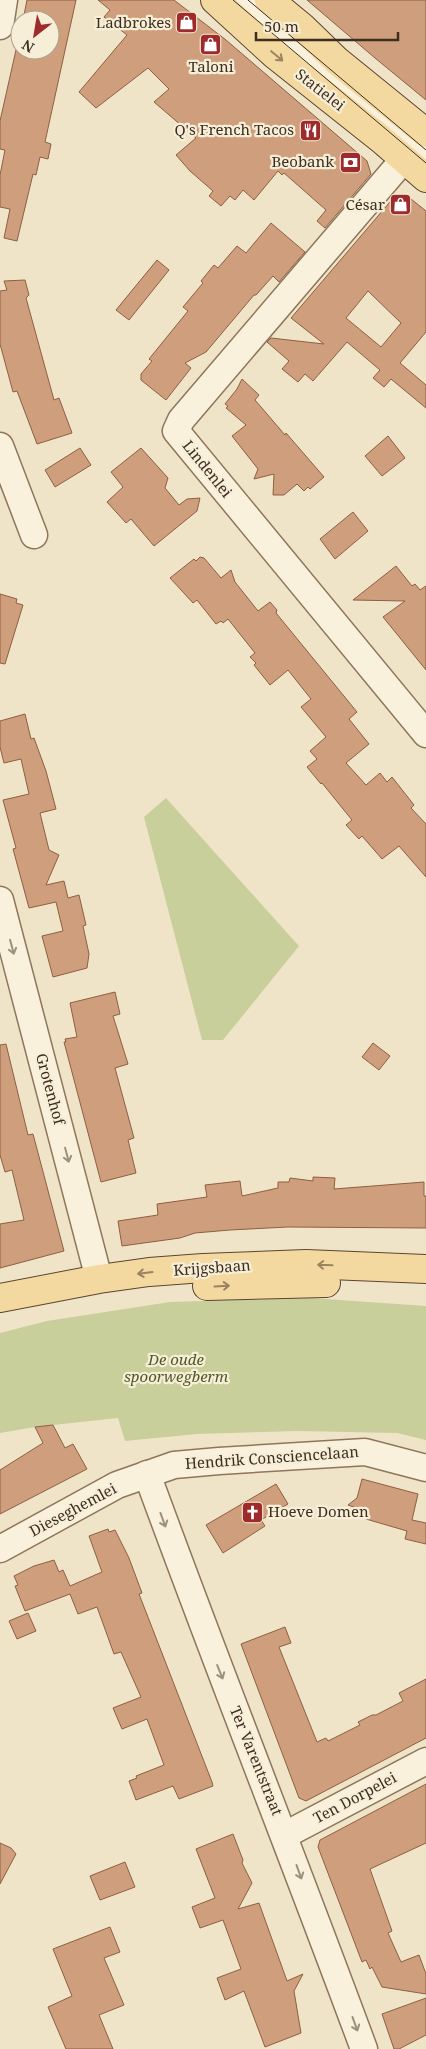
<svg xmlns="http://www.w3.org/2000/svg" width="426" height="2049" font-family="'Noto Serif',serif">
<style>
.green{fill:#c9cf9b}
.building{fill:#cf9f7d;stroke:#8d5f41;fill-rule:evenodd}
.lines{fill:none;stroke-linecap:round;stroke-linejoin:round}
.minor-casing{stroke:#8d765c;stroke-width:29}
.major-casing{stroke:#5b4430;stroke-width:30}
.minor{stroke:#faf1dc;stroke-width:26}
.major{stroke:#f3d9a0;stroke-width:28}
.tram{stroke:#3d2e20;stroke-width:1}
.oneway{stroke:#988460}
.oneway2{stroke:#9c907e}
.labels{text-anchor:middle;stroke-width:4.5;stroke-linejoin:round;paint-order:stroke}
.poi-label{font-size:15px;fill:#3d2e20;stroke:#f7eed8;text-anchor:end}
.street-label{font-size:15px;fill:#3d2e20;stroke:#f7eed8}
.park-label{font-size:15px;font-style:italic;fill:#4d5a26;stroke:#f7eed8}
</style>
<rect width="100%" height="100%" fill="#f0e4c8"/>
<g class="green">
<polygon points="166,798 299,946 223,1040 202,1040 144,817"/>
<polygon points="311,1298 426,1306 426,1440 397,1433 297,1431 197,1434 125,1441 118,1418 35,1427 0,1433 0,1333 47,1321 170,1302"/>
</g>
<g class="building">
<polygon points="27,0 76,0 45,142 51,144 48,159 40,157 36,175 33,174 17,241 4,238 10,209 0,207 0,175 5,150 0,149 0,121 16,50 50,50 50,20 23,20"/>
<polygon points="98,0 174,0 226,40 367,161 371,174 325,228 317,221 326,210 284,173 282,175 278,171 254,200 243,190 235,200 230,196 221,206 209,196 213,191 190,171 176,155 196,138 154,102 169,89 148,68 96,108 79,92 127,35 104,17 110,10"/>
<polygon points="307,0 426,0 426,100 375,58"/>
<path d="M395,196L411,199L426,211V332L400,363L426,385V408L391,379L384,387L373,378L380,370L347,342L313,381L305,374L298,382L282,369L289,361L267,342L271,338L324,344L291,318ZM368,291L401,323L381,347L346,318Z"/>
<polygon points="271,223 305,252 279,282 273,276 256,295 254,295 206,352 185,363 191,368 166,400 141,380 141,374 152,361 149,359 188,311 183,307 203,283 201,281 214,265 218,268 237,246 246,253"/>
<polygon points="157,260 169,270 129,320 116,310"/>
<polygon points="25,280 29,295 26,298 54,400 59,398 72,433 37,444 17,391 13,392 0,344 0,291 7,290 4,281"/>
<polygon points="242,379 259,395 255,400 285,435 286,433 324,477 310,489 308,487 304,491 297,484 284,495 273,495 274,474 254,479 258,469 232,436 246,425 226,408 228,406 225,404 237,389"/>
<polygon points="388,436 405,458 382,476 365,456"/>
<polygon points="80,448 91,465 55,487 45,470"/>
<polygon points="141,448 168,478 165,488 179,505 187,499 200,498 197,511 154,546 131,519 126,523 107,502 123,487 111,472"/>
<polygon points="353,512 368,531 335,559 320,539"/>
<polygon points="200,557 204,558 221,578 231,570 235,582 258,611 270,602 277,610 276,613 357,712 349,719 369,744 346,763 366,785 380,773 387,782 392,777 414,805 411,808 426,824 426,877 399,846 382,859 362,836 359,839 346,825 352,820 322,783 321,784 307,767 317,759 310,751 326,737 301,707 311,699 288,670 270,685 254,665 256,663 250,657 255,653 228,619 223,623 221,621 216,624 197,600 193,603 170,578 194,559 196,561"/>
<polygon points="396,566 412,586 415,584 420,590 426,586 426,670 383,617 405,601 353,600"/>
<polygon points="0,594 17,599 16,603 23,605 5,664 0,663"/>
<polygon points="25,714 31,739 34,738 46,771 56,809 40,813 49,850 59,855 46,885 64,881 68,898 79,895 86,925 83,926 89,954 87,968 53,977 42,936 63,931 56,902 29,908 13,849 16,848 3,800 29,794 21,759 4,763 0,747 0,721"/>
<polygon points="115,992 120,1014 113,1016 128,1064 115,1068 134,1138 128,1140 136,1173 101,1182 64,1042 66,1042 65,1039 77,1037 70,1003"/>
<polygon points="373,1043 390,1056 379,1070 362,1057"/>
<polygon points="6,1044 28,1135 33,1134 64,1251 0,1268 0,1224 24,1220 12,1170 5,1172 0,1155 0,1045"/>
<polygon points="313,1177 335,1178 334,1189 424,1182 424,1196 426,1196 426,1228 288,1227 230,1230 195,1233 180,1238 122,1246 118,1221 158,1215 157,1204 207,1197 205,1185 240,1181 242,1196 278,1188 278,1182 289,1182 290,1178 313,1181"/>
<polygon points="53,1425 65,1448 73,1444 87,1469 0,1514 0,1470 43,1443 35,1427"/>
<polygon points="362,1479 418,1494 412,1520 426,1523 426,1544 405,1539 407,1531 366,1519 368,1512 348,1505 357,1498"/>
<polygon points="276,1484 288,1504 261,1520 265,1526 223,1553 206,1525"/>
<polygon points="108,1529 109,1532 115,1530 129,1558 142,1593 139,1594 212,1782 213,1786 179,1799 173,1786 136,1800 129,1781 137,1778 136,1776 164,1765 147,1719 122,1729 113,1708 141,1697 121,1652 114,1654 97,1607 78,1614 70,1594 25,1611 15,1586 18,1585 14,1576 34,1566 54,1560 59,1572 63,1570 70,1586 102,1572 89,1536"/>
<polygon points="28,1613 36,1631 17,1639 9,1621"/>
<polygon points="285,1627 291,1643 279,1647 317,1742 326,1738 328,1741 360,1725 358,1722 372,1715 376,1715 403,1701 399,1693 426,1679 426,1738 306,1801 299,1798 241,1644"/>
<polygon points="426,1784 426,1843 370,1869 392,1931 388,1933 401,1962 419,1955 426,1974 426,1994 382,1987 372,1967 370,1969 366,1960 362,1962 318,1847 320,1840"/>
<polygon points="233,1834 243,1860 242,1863 252,1883 238,1909 259,1903 287,1981 303,1974 294,1991 301,2033 265,2047 244,1991 225,2000 217,1978 241,1969 223,1920 200,1928 192,1907 215,1898 196,1849"/>
<polygon points="0,1843 11,1848 16,1854 0,1884"/>
<polygon points="125,1862 135,1887 100,1900 90,1876"/>
<polygon points="110,1927 120,1952 104,1958 124,2005 99,2015 113,2049 66,2049 48,2007 72,1996 53,1949"/>
<polygon points="426,1998 426,2035 399,2049 394,2049 382,2014"/>
</g>
<g class="lines">
<defs>
<g id="minor">
<polyline points="241,0 426,155"/>
<polyline points="0,26 4,0"/>
<polyline points="404,159 181,420 176,431 426,734"/>
<polyline points="0,446 34,535"/>
<polyline points="0,900 99,1279"/>
<path d="M147,1474C217,1666 293,1857 364,2049"/>
<polyline points="0,1549 117,1485 174,1465 219,1461 365,1452 426,1468"/>
<polyline points="285,1835 426,1761"/>
</g>
<g id="major">
<polyline points="215,0 274,54 381,139 426,178"/>
<polyline points="269,0 302,27 337,61 426,133"/>
<polyline points="207,1286 326,1283"/>
<polyline points="0,1298 99,1279 149,1272 203,1268 306,1264 426,1269"/>
</g>
</defs>
<use href="#minor" class="minor-casing"/>
<use href="#major" class="major-casing"/>
<use href="#minor" class="minor"/>
<use href="#major" class="major"/>
<g class="tram">
<polyline points="233,0 426,163"/>
<polyline points="248,0 426,150"/>
</g>
</g>
<defs><path id="oneway-shaft" d="M-6 0H5M1.5-3L5.5 0L1.5 3" fill="none" stroke-width="1.6" stroke-linecap="round" stroke-linejoin="round" transform="scale(1.25)"/></defs>
<g class="oneway">
<use href="#oneway-shaft" transform="translate(277 56) rotate(40)"/>
<use href="#oneway-shaft" transform="translate(325 1265) rotate(-178)"/>
<use href="#oneway-shaft" transform="translate(145 1273) rotate(173)"/>
<use href="#oneway-shaft" transform="translate(222 1286) rotate(-3)"/>
</g>
<g class="oneway2">
<use href="#oneway-shaft" transform="translate(12 947) rotate(75)"/>
<use href="#oneway-shaft" transform="translate(67 1155) rotate(75)"/>
<use href="#oneway-shaft" transform="translate(163 1520) rotate(70)"/>
<use href="#oneway-shaft" transform="translate(220 1672) rotate(68)"/>
<use href="#oneway-shaft" transform="translate(299 1872) rotate(70)"/>
<use href="#oneway-shaft" transform="translate(355 2024) rotate(70)"/>
</g>
<defs>
<symbol id="shop-square" viewBox="-11 -11 22 22"><rect x="-9" y="-9" width="18" height="18" rx="4" fill="#9e2a2b" stroke="#f7eed8"/><path d="M-5-2.5h2.3a2.7 3.5 0 0 1 5.4 0H5L5.5 6h-11ZM-1.5-2.5h3a1.5 2.3 0 0 0-3 0Z" fill="#fff"/></symbol>
<symbol id="restaurant-square" viewBox="-11 -11 22 22"><rect x="-9" y="-9" width="18" height="18" rx="4" fill="#9e2a2b" stroke="#f7eed8"/><path d="M-5-6h1v4h1v-4h1v4h1v-4h1v5L-1.5 .5V6h-2V.5L-5-1ZM5-6V6H3V1.5H1.5Q1.5-4 5-6Z" fill="#fff"/></symbol>
<symbol id="bank-square" viewBox="-11 -11 22 22"><rect x="-9" y="-9" width="18" height="18" rx="4" fill="#9e2a2b" stroke="#f7eed8"/><path d="M-6-4H6V4H-6ZM0-2.3a2.3 2.3 0 1 0 0 4.6a2.3 2.3 0 1 0 0-4.6Z" fill="#fff"/></symbol>
<symbol id="church-square" viewBox="-11 -11 22 22"><rect x="-9" y="-9" width="18" height="18" rx="4" fill="#9e2a2b" stroke="#f7eed8"/><path d="M-1.2-6h2.4v3.5h3.3v2.4h-3.3V6h-2.4V-.1h-3.3v-2.4h3.3Z" fill="#fff"/></symbol>
</defs>
<g fill-rule="evenodd">
<use href="#shop-square" x="174" y="10" width="25" height="25"/>
<use href="#shop-square" x="198" y="32" width="25" height="25"/>
<use href="#restaurant-square" x="298" y="118" width="25" height="25"/>
<use href="#bank-square" x="338" y="150" width="25" height="25"/>
<use href="#shop-square" x="388" y="192" width="25" height="25"/>
<use href="#church-square" x="240" y="1500" width="25" height="25"/>
</g>
<g class="labels">
<g class="poi-label">
<text x="171" y="28">Ladbrokes</text>
<text x="211" y="72" text-anchor="middle">Taloni</text>
<text x="294" y="135">Q's French Tacos</text>
<text x="334" y="167">Beobank</text>
<text x="385" y="210">César</text>
<text x="268" y="1517" text-anchor="start">Hoeve Domen</text>
</g>
<g class="street-label">
<text transform="translate(320 90) rotate(38)" y="5">Statielei</text>
<text transform="translate(207 469) rotate(51)" y="5">Lindenlei</text>
<text transform="translate(50 1089) rotate(75)" y="5">Grotenhof</text>
<text transform="translate(212 1268) rotate(-4)" y="5">Krijgsbaan</text>
<text transform="translate(272 1458) rotate(-4)" y="5">Hendrik Consciencelaan</text>
<text transform="translate(73 1510) rotate(-28)" y="5">Dieseghemlei</text>
<text transform="translate(256 1761) rotate(68)" y="5">Ter Varentstraat</text>
<text transform="translate(355 1798) rotate(-28)" y="5">Ten Dorpelei</text>
</g>
<g class="park-label">
<text x="176" y="1365">De oude<tspan x="176" dy="17">spoorwegberm</tspan></text>
</g>
</g>
<g transform="translate(35 35) rotate(211)"><circle r="24" fill="#f7eed8" stroke="#ada18e"/>
<path d="M0-4L9 19L0 12L-9 19Z" fill="#9e2a2b"/>
<text y="-8" font-size="14" font-weight="bold" text-anchor="middle" fill="#3d2e20">N</text>
</g>
<path d="M256 32v8h142v-8" fill="none" stroke="#3d2e20" stroke-width="2.5"/>
<text x="264" y="32" font-size="15" fill="#3d2e20" stroke="#f7eed8" stroke-width="4" paint-order="stroke">50 m</text>
</svg>
